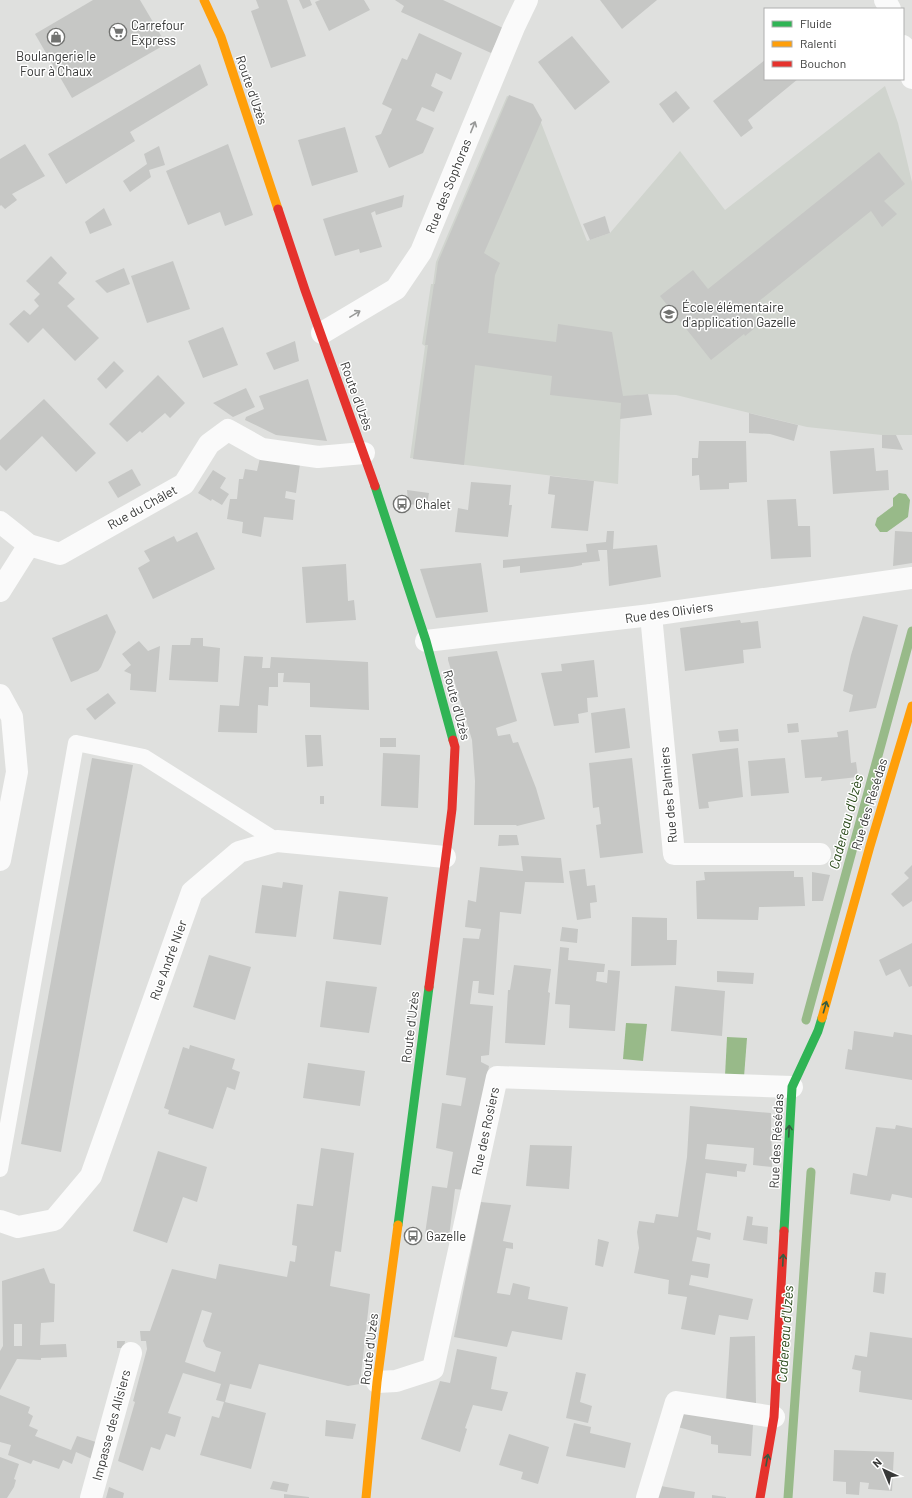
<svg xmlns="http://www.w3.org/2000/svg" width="912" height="1498" font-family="Barlow,sans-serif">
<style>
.built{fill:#d0d4ce}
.water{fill:#98ba89}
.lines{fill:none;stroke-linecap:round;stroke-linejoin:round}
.stream{stroke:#98ba89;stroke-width:9}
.building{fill:#c6c7c5;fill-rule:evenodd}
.lane{stroke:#fafafa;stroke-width:16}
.street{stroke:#fafafa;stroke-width:22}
.fast{stroke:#30b455;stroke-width:9}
.slow{stroke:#ff9f0a;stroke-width:9}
.jam{stroke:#e5322d;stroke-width:9}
.oneway{stroke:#989998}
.oneway2{stroke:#355d40}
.labels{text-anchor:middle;stroke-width:3;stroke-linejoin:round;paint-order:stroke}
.poi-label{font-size:13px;fill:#373837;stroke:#fff;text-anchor:start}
.street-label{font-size:13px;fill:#373837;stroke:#fff}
.water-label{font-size:14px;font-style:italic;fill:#274717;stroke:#fff}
</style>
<rect width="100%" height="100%" fill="#dfe0de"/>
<polygon class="built" points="885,86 898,123 912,182 912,435 882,435 807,427 676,395 646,394 621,397 621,408 618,484 410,458 425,346 422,344 431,284 433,284 436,262 507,96 530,104 540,120 587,241 610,233 680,151 725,210"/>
<g class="water">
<polygon points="899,493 906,494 910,500 908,517 887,532 880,532 875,525 877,518 893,506 893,498"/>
<polygon points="626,1023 647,1024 643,1061 623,1059"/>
<polygon points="727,1037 747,1038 744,1077 725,1076"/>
</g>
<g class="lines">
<g class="stream">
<polyline points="806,1020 912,631"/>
<polyline points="788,1498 811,1172"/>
</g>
</g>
<g class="building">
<polygon points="93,0 140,0 166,44 72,98 35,34"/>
<polygon points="256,0 287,0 306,56 271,68 251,11 259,8"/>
<polygon points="299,0 310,0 312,5 303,9"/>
<polygon points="320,0 364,0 370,10 329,31 315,2"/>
<polygon points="395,0 443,0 503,28 491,53 401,12 404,6"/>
<polygon points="600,0 657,0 622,29"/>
<polygon points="419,33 462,53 451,80 436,73 431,86 443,92 434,112 422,107 416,120 434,128 423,153 389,168 375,136 381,134 392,109 382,104 402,58 407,60"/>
<polygon points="572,36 610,82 575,110 538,62"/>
<polygon points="765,60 765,79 798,79 748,120 753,128 741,137 713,101"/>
<polygon points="200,64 208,85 130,132 135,141 66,184 48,154"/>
<polygon points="676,91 690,108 673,123 659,104"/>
<polygon points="509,95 533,104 542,120 484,253 500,263 495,275 488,333 556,342 558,324 612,332 623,396 648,394 652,415 620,419 621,403 550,395 552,376 475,365 464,465 413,459 428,345 425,345 434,284 435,284 438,262"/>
<polygon points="345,127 358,172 312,186 298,140"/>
<polygon points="25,144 45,176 12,194 17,200 5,209 1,205 0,206 0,159"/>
<polygon points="228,144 253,215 225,226 220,212 188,225 166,171"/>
<polygon points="159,146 165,165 149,170 151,177 130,192 123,181 147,164 144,154"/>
<polygon points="879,152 905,184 884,201 897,214 882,227 871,211 748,310 761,323 745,336 744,334 711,360 660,296 693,270 708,289"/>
<polygon points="404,195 402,207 376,215 375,211 371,213 382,247 360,253 359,249 335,256 323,219"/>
<polygon points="104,208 112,225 90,234 85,222"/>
<polygon points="605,216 610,233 590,240 583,224"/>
<polygon points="51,256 67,273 58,283 75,299 67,306 99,338 75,361 43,328 28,343 9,324 24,310 30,315 39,306 34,300 40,294 26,281"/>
<polygon points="173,261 190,309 147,323 131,276"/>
<polygon points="124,268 130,284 107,293 95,281"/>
<polygon points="223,327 238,365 203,378 188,341"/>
<polygon points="295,341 299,361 274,370 266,353"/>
<polygon points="114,361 124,371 106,389 97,379"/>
<polygon points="158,375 185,403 170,418 165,413 142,433 140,431 127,442 109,424"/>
<polygon points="308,379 327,441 276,435 245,420 246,417 264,409 259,396"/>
<polygon points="246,388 255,407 233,417 213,403"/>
<polygon points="44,399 96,453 76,472 42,436 6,471 0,465 0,440"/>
<polygon points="749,413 798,425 794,441 770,434 749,433"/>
<polygon points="882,435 896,435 903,450 882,448"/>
<polygon points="699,441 746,441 747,482 729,483 729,489 700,490 699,475 692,476 692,458 698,458"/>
<polygon points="874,448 876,471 888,470 889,490 833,494 830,451"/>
<polygon points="260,458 300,464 296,493 286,491 285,498 295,500 293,520 264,517 261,537 242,533 243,522 227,519 230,499 237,499 239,479 243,479 245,469 257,471"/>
<polygon points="132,469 141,485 118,498 108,482"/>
<polygon points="213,470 226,478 220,488 229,494 222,505 212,499 211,501 198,493"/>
<polygon points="550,476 594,481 588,531 551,528 555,495 548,494"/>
<polygon points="471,482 511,485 509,505 512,505 508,537 455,532 458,508 468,510"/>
<polygon points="407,490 429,493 427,506 408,504"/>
<polygon points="796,499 798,526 810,526 811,557 771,559 767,500"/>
<polygon points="607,531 614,531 613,549 657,545 661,577 609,586 607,550 598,550 600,561 582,563 582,565 572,567 520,573 520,566 503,568 503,560 587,552 586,544 606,542"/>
<polygon points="895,531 912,532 912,563 893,566"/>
<polygon points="197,532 215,569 153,599 138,568 150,561 144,551 174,536 177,542"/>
<polygon points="481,563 488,612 436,618 420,569"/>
<polygon points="346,564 348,601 354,600 356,620 306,623 302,567"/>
<polygon points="107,614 116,632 101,667 98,671 71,682 52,638"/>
<polygon points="863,616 898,625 876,708 849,712 853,695 843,691 851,655"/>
<polygon points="740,620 741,623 758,621 761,648 743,650 744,663 685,671 680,628"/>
<polygon points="191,638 203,638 203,646 220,648 218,682 169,680 172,645 190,645"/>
<polygon points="139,641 148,651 160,646 156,692 130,690 131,674 124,671 131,665 122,654"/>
<polygon points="497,651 517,721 496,728 498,736 510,734 513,743 518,742 536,788 545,819 517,826 516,825 474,825 475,781 472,740 448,660 448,657"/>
<polygon points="244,656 263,657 262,668 270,668 271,657 368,662 369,710 310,707 310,683 283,682 284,673 278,673 278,687 269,687 268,706 258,705 257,733 218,732 220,705 239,706"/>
<polygon points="594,660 598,697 587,698 588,712 578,714 579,723 554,726 541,673 562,671 561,664"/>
<polygon points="108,693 116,703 95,720 86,709"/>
<polygon points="625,708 630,748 595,753 591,713"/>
<polygon points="798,723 799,732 788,733 787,724"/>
<polygon points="738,729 739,741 720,742 718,731"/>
<polygon points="848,730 851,763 856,762 858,777 821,781 822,777 805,778 801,740 838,737 837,732"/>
<polygon points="305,735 321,735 323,766 307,767"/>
<rect x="380" y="738" width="16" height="9"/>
<polygon points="738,748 743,797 708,802 709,808 699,809 692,754"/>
<polygon points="383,753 420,755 418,808 381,806"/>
<polygon points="92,758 133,765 61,1152 21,1144"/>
<polygon points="632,758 643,853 600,858 596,825 601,824 599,807 593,808 589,763"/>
<polygon points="785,758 789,793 751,796 748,761"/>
<rect x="320" y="796" width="4" height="8"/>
<polygon points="499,835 517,835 519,845 498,846"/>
<polygon points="521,856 561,858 564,883 525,882 521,914 500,912 494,995 478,993 479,981 473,981 470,1004 493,1006 489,1055 481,1056 481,1062 489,1066 479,1123 464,1190 455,1189 449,1237 425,1234 432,1186 447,1188 453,1152 436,1148 442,1103 461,1106 466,1078 446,1075 463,938 479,939 481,929 465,927 468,900 476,902 480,867 523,871"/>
<polygon points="912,865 912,901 903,907 891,894 909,878 904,873"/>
<polygon points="585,869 587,886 595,885 597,902 590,903 591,918 577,920 569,871"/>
<polygon points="794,871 794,877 803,877 805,906 759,907 758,920 697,919 696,881 705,880 704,872"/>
<polygon points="812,872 830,875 823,901 812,901"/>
<polygon points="283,882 303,885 296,937 255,933 262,885 282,888"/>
<polygon points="339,891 388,897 381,945 333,939"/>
<polygon points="632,917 667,918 667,940 677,940 676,965 631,966"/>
<polygon points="562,927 578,929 577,943 560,941"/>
<polygon points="912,943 912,986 909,987 900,969 886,976 879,960"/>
<polygon points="560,947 569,948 568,960 605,964 604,972 597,972 596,981 607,983 608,970 620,971 615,1031 569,1028 570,1005 555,1004"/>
<polygon points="209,955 251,967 235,1020 193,1007"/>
<polygon points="514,965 551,969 548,992 550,993 545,1045 505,1043 508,990 510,990"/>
<polygon points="717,971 754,973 753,984 717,982"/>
<polygon points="326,981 377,987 369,1033 320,1027"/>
<polygon points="675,986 725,991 722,1036 671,1031"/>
<polygon points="854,1031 893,1037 894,1032 912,1035 912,1080 845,1069 848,1049 852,1050"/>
<polygon points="190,1045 235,1059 232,1069 240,1072 235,1090 227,1087 213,1129 168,1114 169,1110 164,1108 183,1047 189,1049"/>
<polygon points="308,1063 365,1071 360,1106 303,1098"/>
<polygon points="690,1106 771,1113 772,1167 753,1165 754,1148 707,1144 705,1159 747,1164 745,1172 737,1171 737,1177 706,1173 697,1230 711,1233 710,1240 697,1237 692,1261 710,1264 708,1278 691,1275 689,1285 753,1299 748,1320 719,1315 715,1335 681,1329 687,1297 668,1294 669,1280 634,1273 639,1248 637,1232 639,1221 654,1223 656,1214 678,1217 687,1157"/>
<polygon points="896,1125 912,1128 912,1198 892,1194 890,1201 850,1194 853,1173 867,1176 876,1127 895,1129"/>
<polygon points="530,1145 572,1146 569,1189 526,1186"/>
<path d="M321,1148L354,1153L341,1252L335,1251L330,1286L370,1294L360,1384L348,1386L259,1364L251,1389L230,1384L225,1402L266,1413L251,1469L200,1455L212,1416L219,1418L224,1402L216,1400L221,1384L183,1373L168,1413L181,1417L175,1437L166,1434L160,1450L151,1447L143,1471L118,1461L135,1402L133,1401L147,1349L146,1341H141L140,1331H150L172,1269L216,1279L219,1264L287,1277L290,1261L295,1262L297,1246L292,1245L297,1204L313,1206ZM202,1310L212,1313L203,1341L206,1347L221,1352L215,1372L185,1362Z"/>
<polygon points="158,1151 207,1167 197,1202 183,1197 167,1243 133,1231"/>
<polygon points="481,1202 511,1205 503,1241 513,1243 513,1249 506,1248 497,1293 510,1295 513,1283 530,1287 528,1299 568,1307 562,1340 512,1331 507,1347 454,1337"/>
<polygon points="747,1216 753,1217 752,1225 768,1227 767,1244 743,1240"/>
<polygon points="598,1239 609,1242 603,1267 595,1265"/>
<path d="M44,1268L50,1283L55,1284L54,1322L41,1323L40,1345L66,1344L67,1357L41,1358V1360L17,1359L0,1390V1351L3,1346L2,1281ZM14,1324H22V1346H14Z"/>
<polygon points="875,1272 886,1273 884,1294 873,1292"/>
<polygon points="870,1332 912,1338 912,1400 859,1392 861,1371 852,1369 855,1355 867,1357"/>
<polygon points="755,1336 756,1404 726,1400 730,1337"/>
<polygon points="117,1341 125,1341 124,1348 117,1348"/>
<polygon points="457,1349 497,1357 491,1389 508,1392 502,1411 473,1405 465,1428 467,1429 460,1452 421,1439 440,1381 450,1383"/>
<polygon points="576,1372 586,1374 580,1402 592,1406 588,1423 566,1418"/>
<polygon points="0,1395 30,1407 28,1413 33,1416 29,1426 38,1430 35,1436 71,1450 77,1436 96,1442 92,1459 76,1452 72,1464 63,1460 59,1469 33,1460 31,1464 8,1455 11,1445 0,1442"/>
<polygon points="680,1407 753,1425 751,1456 718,1453 718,1445 711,1444 711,1436 674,1426"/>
<polygon points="326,1420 356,1424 353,1439 325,1436"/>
<polygon points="574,1423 591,1427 590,1433 631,1443 625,1468 566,1456"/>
<polygon points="509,1434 549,1447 538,1484 521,1479 523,1472 499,1465"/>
<polygon points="834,1450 894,1452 892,1491 868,1489 869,1483 860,1482 859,1495 846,1494 846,1482 833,1481"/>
<polygon points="0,1457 19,1464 14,1479 16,1480 14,1487 7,1498 0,1498"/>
<polygon points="273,1481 289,1484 287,1492 270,1489"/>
<polygon points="655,1485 695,1492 694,1498 651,1498"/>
<polygon points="109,1487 124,1493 123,1498 106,1498"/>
<polygon points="284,1494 309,1497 309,1498 284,1498"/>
<polygon points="712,1495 726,1497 726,1498 712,1498"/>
</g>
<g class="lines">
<polyline class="lane" points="0,1169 76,743 144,757 277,841"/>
<g class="street">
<polyline points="885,0 890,9"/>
<polyline points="903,46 912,78"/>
<polyline points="322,333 396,289 421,252 514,27 527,0"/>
<polyline points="0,522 29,545 60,554 184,484 209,444 228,430 262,449 318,457 364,453"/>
<polyline points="0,591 29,545"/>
<polyline points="651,615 674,854 820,854"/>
<polyline points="426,641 651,615 912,578"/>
<polyline points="0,695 12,717 17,772 0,860"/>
<polyline points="0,1221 18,1227 54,1220 91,1176 192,892 239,852 277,841 445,857"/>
<polyline points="377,1382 396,1381 433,1369 497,1077 792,1087"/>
<polyline points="91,1498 131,1353"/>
<polyline points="647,1498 676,1402 774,1417"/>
</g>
<g class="fast">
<polyline points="375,486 426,641 453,740"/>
<polyline points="398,1225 429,987"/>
<polyline points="784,1231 792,1087 818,1031 822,1018"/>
</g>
<g class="slow">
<polyline points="204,0 221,37 278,209"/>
<polyline points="822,1018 870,846 912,706"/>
<polyline points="366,1498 377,1382 398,1225"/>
</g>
<g class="jam">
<polyline points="278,209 305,290 375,486"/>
<polyline points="429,987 452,809 455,747 453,740"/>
<polyline points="760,1498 774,1417 784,1231"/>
</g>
</g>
<defs><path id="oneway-shaft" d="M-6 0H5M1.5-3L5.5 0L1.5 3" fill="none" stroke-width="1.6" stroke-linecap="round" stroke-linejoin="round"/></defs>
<g class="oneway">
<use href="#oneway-shaft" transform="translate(473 127) rotate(-68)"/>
<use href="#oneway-shaft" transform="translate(355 314) rotate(-31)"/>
</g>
<g class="oneway2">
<use href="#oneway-shaft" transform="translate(825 1007) rotate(-74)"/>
<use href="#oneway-shaft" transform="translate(789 1131) rotate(-87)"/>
<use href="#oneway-shaft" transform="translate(783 1260) rotate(-87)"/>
<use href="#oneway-shaft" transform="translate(767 1460) rotate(-80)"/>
</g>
<defs>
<symbol id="supermarket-ring" viewBox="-11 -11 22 22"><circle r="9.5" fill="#fff" stroke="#727371" stroke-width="1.5"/><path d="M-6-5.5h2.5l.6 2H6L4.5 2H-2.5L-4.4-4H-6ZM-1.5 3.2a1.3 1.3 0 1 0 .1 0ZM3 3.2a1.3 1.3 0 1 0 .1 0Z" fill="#727371"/></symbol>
<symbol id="shop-ring" viewBox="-11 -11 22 22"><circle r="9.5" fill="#fff" stroke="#727371" stroke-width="1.5"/><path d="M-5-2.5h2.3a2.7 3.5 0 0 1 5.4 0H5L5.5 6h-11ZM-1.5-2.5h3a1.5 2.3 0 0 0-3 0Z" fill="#727371"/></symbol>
<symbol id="school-ring" viewBox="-11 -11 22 22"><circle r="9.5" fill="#fff" stroke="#727371" stroke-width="1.5"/><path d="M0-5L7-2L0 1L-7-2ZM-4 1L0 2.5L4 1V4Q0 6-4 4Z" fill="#727371"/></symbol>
<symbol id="bus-ring" viewBox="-11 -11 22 22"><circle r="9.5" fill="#fff" stroke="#727371" stroke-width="1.5"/><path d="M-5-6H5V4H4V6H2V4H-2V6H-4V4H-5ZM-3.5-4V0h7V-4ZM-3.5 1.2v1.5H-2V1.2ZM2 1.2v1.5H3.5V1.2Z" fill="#727371"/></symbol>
</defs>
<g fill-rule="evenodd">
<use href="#supermarket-ring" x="108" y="22" width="20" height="20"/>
<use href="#shop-ring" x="46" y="27" width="20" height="20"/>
<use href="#school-ring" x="659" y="304" width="20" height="20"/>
<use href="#bus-ring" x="392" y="494" width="20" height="20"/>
<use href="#bus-ring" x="403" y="1226" width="20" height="20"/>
</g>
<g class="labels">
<g class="poi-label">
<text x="131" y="30">Carrefour<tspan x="131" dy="15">Express</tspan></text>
<text x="56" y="61" text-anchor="middle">Boulangerie le<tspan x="56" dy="15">Four à Chaux</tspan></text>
<text x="682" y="312">École élémentaire<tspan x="682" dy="15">d'application Gazelle</tspan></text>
<text x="415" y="509">Chalet</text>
<text x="426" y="1241">Gazelle</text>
</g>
<g class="street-label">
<text transform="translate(252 90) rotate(71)" y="5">Route d'Uzès</text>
<text transform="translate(448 186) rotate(-68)" y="5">Rue des Sophoras</text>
<text transform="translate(357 396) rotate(70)" y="5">Route d'Uzès</text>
<text transform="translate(142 507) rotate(-29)" y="5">Rue du Châlet</text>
<text transform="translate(669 612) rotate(-8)" y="5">Rue des Oliviers</text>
<text transform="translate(457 705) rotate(75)" y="5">Route d'Uzès</text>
<text transform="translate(668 795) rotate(-95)" y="5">Rue des Palmiers</text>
<text transform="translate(869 804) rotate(-73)" y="5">Rue des Résédas</text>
<text transform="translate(168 960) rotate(-70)" y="5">Rue André Nier</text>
<text transform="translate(410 1027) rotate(-83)" y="5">Route d'Uzès</text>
<text transform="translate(485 1131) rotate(-78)" y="5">Rue des Rosiers</text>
<text transform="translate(776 1141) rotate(-87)" y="5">Rue des Résédas</text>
<text transform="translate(369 1349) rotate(-83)" y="5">Route d'Uzès</text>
<text transform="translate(111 1425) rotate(-75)" y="5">Impasse des Alisiers</text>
</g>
<g class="water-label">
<text transform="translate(846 822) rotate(-75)" y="5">Cadereau d'Uzès</text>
<text transform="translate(785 1334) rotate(-86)" y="5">Cadereau d'Uzès</text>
</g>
</g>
<rect x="764" y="8" width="140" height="72" fill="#ffffff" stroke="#afafaf"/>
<rect x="772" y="21" width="20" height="6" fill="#30b455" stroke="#afafaf"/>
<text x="800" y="28" font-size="12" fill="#373837">Fluide</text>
<rect x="772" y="41" width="20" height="6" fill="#ff9f0a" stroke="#afafaf"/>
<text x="800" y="48" font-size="12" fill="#373837">Ralenti</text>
<rect x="772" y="61" width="20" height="6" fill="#e5322d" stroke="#afafaf"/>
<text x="800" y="68" font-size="12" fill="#373837">Bouchon</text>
<g transform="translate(884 1470) rotate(316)" stroke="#ffffff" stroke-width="3" paint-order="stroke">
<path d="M0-3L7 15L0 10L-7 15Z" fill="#373837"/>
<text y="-6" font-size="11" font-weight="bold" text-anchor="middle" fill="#373837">N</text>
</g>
</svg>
